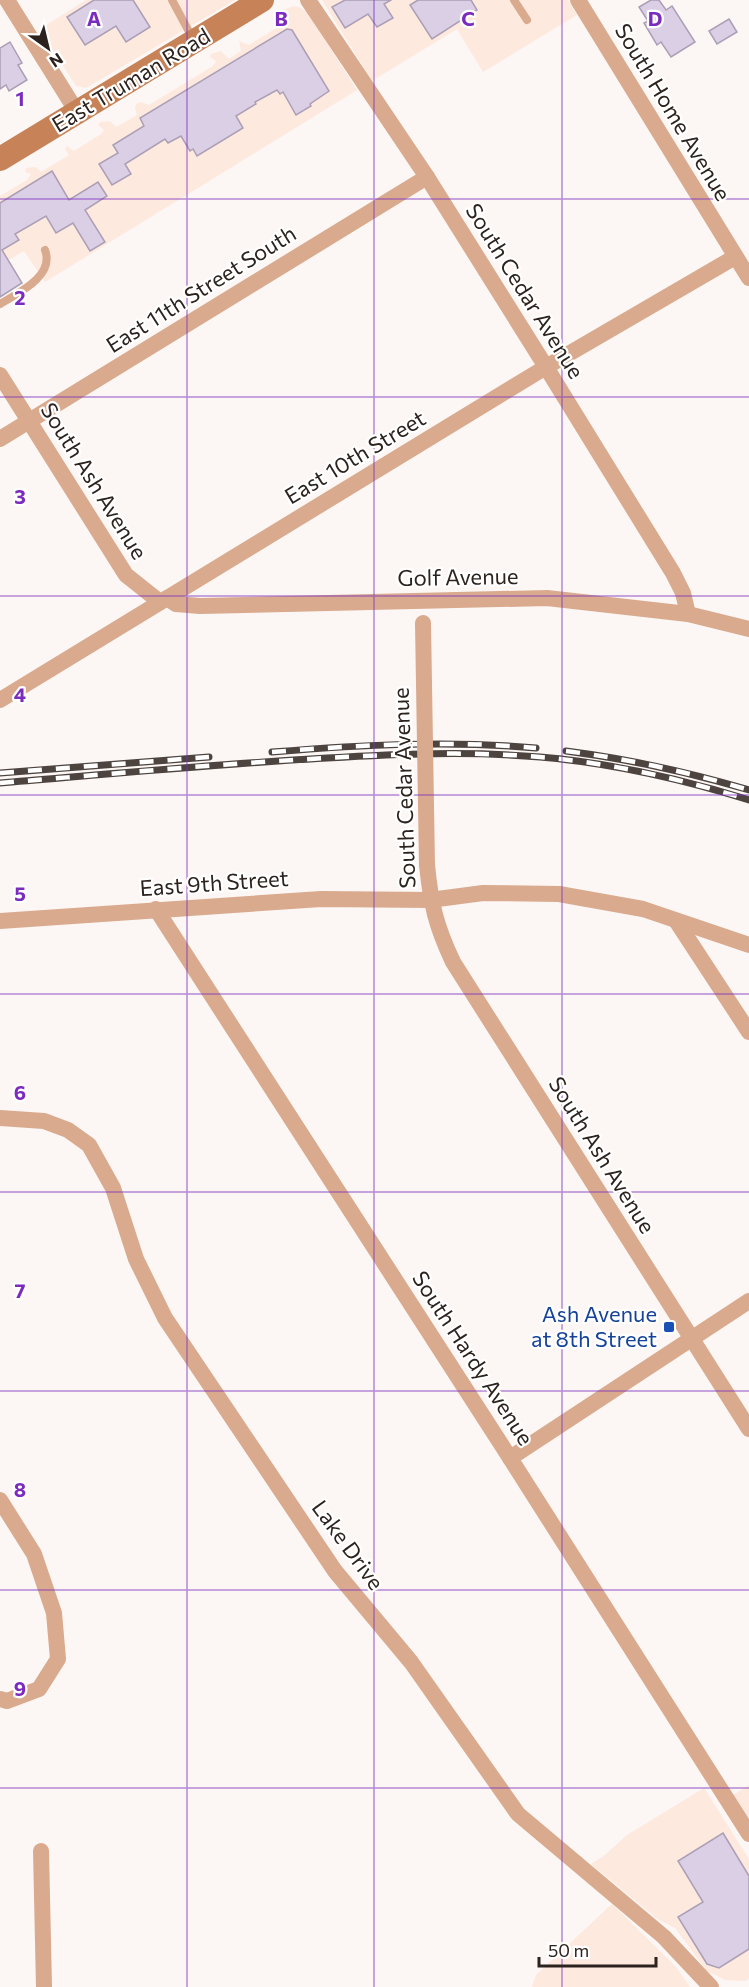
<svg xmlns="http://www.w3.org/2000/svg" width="749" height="1987" font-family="Commissioner,sans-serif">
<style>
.built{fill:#fde9de}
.building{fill:#dbcfe6;stroke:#ab9fb6;stroke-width:1.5}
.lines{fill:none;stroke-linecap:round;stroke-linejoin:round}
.service{stroke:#d9aa8e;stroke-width:8}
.minor{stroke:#d9aa8e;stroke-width:16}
.secondary{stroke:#c78258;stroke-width:24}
.rail-casing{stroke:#4d4440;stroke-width:7}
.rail{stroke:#fff;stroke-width:4.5;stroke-dasharray:14;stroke-linecap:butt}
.minor-bridge{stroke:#d9aa8e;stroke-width:16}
.grid{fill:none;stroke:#7b2cbf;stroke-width:1.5;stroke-opacity:0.55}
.transit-dot{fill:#1a4fb4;stroke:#fff;stroke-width:2}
.labels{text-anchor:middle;stroke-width:4.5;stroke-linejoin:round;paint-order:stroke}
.street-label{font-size:22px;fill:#2c231e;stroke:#fff}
.transit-label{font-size:22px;fill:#164399;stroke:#fff;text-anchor:end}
.grid-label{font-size:20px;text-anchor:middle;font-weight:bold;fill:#7b2cbf;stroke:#fff;stroke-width:4.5;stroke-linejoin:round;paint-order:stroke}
</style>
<rect width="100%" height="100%" fill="#fcf7f4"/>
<g class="built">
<polygon points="86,0 235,0 86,88 76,86 40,29"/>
<polygon points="322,0 568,0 577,15 483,72 457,29 372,81"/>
<polygon points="294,6 299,7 307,12 357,90 45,282 24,251 0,265 0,196 27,180 31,174 25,172 26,168 36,167 41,172 69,155 65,149 67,146 74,151 101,134 104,130 98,125 100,122 110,121 116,127 137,115 135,108 136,104 141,102 149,105 213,66 216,61 210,57 211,54 221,51 229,59 241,51 239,41 249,45 286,22 290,16 282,11 283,10"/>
<polygon points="749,1785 749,1819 733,1795"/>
<polygon points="704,1788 749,1859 749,1979 745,1981 725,1980 707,1971 675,1928 659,1920 591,1864 605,1855 627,1835"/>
<polygon points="612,1904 676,1967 690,1987 532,1987 536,1975"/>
</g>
<g class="building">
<polygon points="94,0 133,0 150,27 126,42 116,26 85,45 67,17"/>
<polygon points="345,0 391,0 384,4 393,18 377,27 368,14 345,28 332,7"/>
<polygon points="418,0 471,0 477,10 432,39 410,5"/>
<polygon points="651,0 659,0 666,10 672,6 695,42 671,57 661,42 657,45 644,23 648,21 639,7"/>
<polygon points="729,19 737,32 717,44 709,31"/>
<polygon points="287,29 292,30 329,91 310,104 311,106 296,115 283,92 280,94 277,90 255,102 256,104 236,116 243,128 197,156 193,149 190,151 181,136 168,143 165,139 125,164 131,174 112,185 99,164 118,153 113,145 144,126 140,118"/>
<polygon points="10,42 22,63 18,65 27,80 9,91 6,85 0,89 0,48"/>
<polygon points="52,171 69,200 98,182 107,196 85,210 105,242 90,251 73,223 56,233 46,216 15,234 19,240 2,250 22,283 0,297 0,203"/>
<polygon points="723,1833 749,1876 749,1949 719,1968 707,1964 678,1917 703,1902 678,1861"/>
</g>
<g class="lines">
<g class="service">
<polyline points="172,0 193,39"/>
<polyline points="514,0 527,20"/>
<path d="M0,304C18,293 55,276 45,250"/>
</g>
<g class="minor">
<polyline points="7,0 77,112"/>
<polyline points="308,0 427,177 546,367 673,573 683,593 688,614"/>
<polyline points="578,0 749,278"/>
<polyline points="0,375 126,575 160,602"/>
<polyline points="0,439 427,177"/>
<polyline points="167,598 176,604 200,606 547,598 688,614 749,629"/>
<polyline points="0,700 546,367 735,257"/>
<path d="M427,865C431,905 436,926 453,962L749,1429"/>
<polyline points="156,909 510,1458 749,1834"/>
<polyline points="0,921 321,899 430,900 483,893 559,894 643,909 749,945"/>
<polyline points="677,922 749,1032"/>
<polyline points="0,1118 44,1121 68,1130 89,1145 113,1188 136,1259 165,1318 335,1571 411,1662 518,1814 664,1937 711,1987"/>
<polyline points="510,1458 749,1301"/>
<polyline points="0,1500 34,1554 54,1613 58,1659 39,1689 7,1701 0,1699"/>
<polyline points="41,1851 44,1987"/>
</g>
<polyline class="secondary" points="0,159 262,0"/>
<defs>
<g id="rail">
<path d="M566,751C629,759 688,772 749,790"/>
<path d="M272,752C360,745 448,740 536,748"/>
<polyline points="0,773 209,757"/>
<path d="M0,783C109,774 218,764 327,758C398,754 469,751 540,757C611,763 682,779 749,800"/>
</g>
</defs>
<use href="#rail" class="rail-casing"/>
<use href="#rail" class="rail"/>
<polyline class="minor-bridge" points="423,623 427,865"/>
</g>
<path class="grid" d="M187,0V1987M374,0V1987M562,0V1987M0,199H749M0,397H749M0,596H749M0,795H749M0,994H749M0,1192H749M0,1391H749M0,1590H749M0,1788H749"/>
<rect class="transit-dot" x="663" y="1321" width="12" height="12" rx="3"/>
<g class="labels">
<g class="street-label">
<text transform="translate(131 80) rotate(-31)" y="8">East Truman Road</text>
<text transform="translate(673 112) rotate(59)" y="8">South Home Avenue</text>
<text transform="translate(201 289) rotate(-32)" y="8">East 11th Street South</text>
<text transform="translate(525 291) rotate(58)" y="8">South Cedar Avenue</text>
<text transform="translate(355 457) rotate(-31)" y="8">East 10th Street</text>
<text transform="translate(94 481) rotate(58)" y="8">South Ash Avenue</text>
<text transform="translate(458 577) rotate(-1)" y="8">Golf Avenue</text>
<text transform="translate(404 788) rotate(-92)" y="8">South Cedar Avenue</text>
<text transform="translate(214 883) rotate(-4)" y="8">East 9th Street</text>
<text transform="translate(602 1155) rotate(58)" y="8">South Ash Avenue</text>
<text transform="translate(473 1358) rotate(57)" y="8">South Hardy Avenue</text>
<text transform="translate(348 1545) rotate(54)" y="8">Lake Drive</text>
</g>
<g class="transit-label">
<text x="657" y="1322">Ash Avenue<tspan x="657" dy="25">at 8th Street</tspan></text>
</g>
</g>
<g class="grid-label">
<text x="94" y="26">A</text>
<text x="281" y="26">B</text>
<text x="468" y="26">C</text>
<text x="655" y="26">D</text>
<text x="20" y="106">1</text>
<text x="20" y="305">2</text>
<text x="20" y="504">3</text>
<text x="20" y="702">4</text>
<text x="20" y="901">5</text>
<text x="20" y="1100">6</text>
<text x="20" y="1298">7</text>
<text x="20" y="1497">8</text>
<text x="20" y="1696">9</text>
</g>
<g transform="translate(48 48) rotate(146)" stroke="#ffffff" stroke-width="4.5" paint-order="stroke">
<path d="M0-4.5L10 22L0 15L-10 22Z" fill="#2c231e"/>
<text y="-9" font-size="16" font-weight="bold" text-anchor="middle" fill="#2c231e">N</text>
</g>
<path d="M539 1957v9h117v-9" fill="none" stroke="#2c231e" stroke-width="3"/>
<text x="548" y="1957" font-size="18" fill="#2c231e" stroke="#ffffff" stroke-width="4.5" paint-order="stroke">50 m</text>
</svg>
